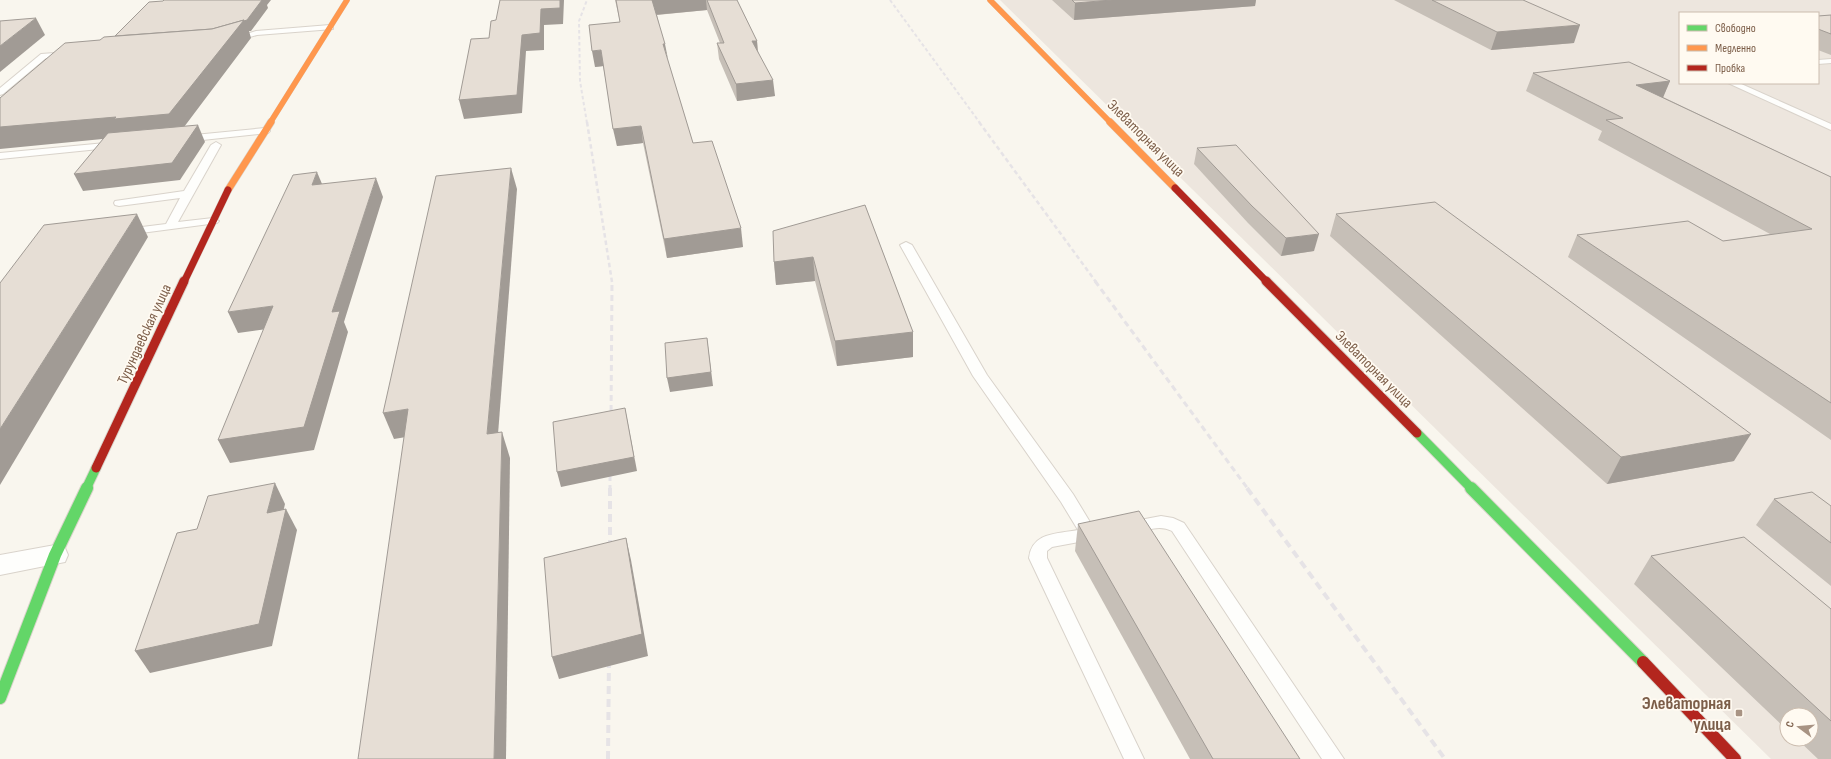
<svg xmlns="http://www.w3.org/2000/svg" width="1831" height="759" font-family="'Sofia Sans Condensed',sans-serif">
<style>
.industrial{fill:#ede6de;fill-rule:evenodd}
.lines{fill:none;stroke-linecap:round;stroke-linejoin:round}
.lane-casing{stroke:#d9d3cb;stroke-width:2}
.street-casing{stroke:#d9d3cb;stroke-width:2}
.fast-far1-casing{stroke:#dad3cb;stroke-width:11}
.fast-casing{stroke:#dad3cb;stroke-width:14}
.slow-far1-casing{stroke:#dad3cb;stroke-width:6}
.slow-casing{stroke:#dad3cb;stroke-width:8}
.jam-far2-casing{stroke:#dad3cb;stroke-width:8}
.jam-far1-casing{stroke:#dad3cb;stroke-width:11}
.jam-casing{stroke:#dad3cb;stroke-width:14}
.lane{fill:#fefefc;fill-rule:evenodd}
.street{fill:#fefefc;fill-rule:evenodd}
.fast-far1{stroke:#63d668;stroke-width:9}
.fast{stroke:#63d668;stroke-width:12}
.slow-far1{stroke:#ff974d;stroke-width:5.5}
.slow{stroke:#ff974d;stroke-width:7}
.jam-far2{stroke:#b3261e;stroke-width:7}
.jam-far1{stroke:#b3261e;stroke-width:9}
.jam{stroke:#b3261e;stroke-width:12}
.rail-far3{stroke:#e6e3e6;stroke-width:2;stroke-dasharray:3.5 2.5;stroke-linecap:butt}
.rail-far2{stroke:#e6e3e6;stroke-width:2.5;stroke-dasharray:4.5 3;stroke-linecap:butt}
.rail-far1{stroke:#e6e3e6;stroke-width:3;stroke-dasharray:6 4;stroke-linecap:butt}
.rail{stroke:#e6e3e6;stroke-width:4;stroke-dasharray:8 5;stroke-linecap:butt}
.wall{fill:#c6bfb7}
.shaded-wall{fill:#a19b95}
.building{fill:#e6ded5;stroke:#a19b95}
.poi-dot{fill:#a89383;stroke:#fffaf1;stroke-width:1.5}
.labels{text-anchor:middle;stroke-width:3.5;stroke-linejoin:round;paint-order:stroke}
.street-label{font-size:15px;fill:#7c5e49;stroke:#fffaf1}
.near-poi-label{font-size:18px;font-weight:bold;fill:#7c5e49;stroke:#fffaf1;text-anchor:end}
</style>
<rect width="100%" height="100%" fill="#f9f6ee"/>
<path class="industrial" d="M1000,0H1831V759H1771ZM1680,13H1818V83H1680ZM1787,715H1811V739H1787Z"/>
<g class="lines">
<defs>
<g id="lane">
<polygon points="330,25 333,25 333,29 257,35 232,42 228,40 256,31"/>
<polygon points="68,52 72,54 71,56 46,58 3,94 0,95 0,88 41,54"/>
<polygon points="1831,59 1831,63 1818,64 1818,60"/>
<polygon points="1728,83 1739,83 1831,124 1831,130"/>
<polygon points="265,128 268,129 270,131 268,133 184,142 179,139 184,136"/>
<polygon points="116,142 119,143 121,145 119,147 0,159 0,153"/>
<polygon points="216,142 221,145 178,222 213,218 219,221 217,223 126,235 122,234 120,232 126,229 166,224 180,198 119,206 115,205 114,203 115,201 184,191 211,145"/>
<path d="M906,242L912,245L987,375L1073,494L1093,527L1101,529L1103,533L1101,537L1095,539L1052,547L1047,551V558L1144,759H1124L1029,558C1032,532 1057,534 1078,530L1061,502L973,376L900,245Z"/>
<path d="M1161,516L1173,518L1184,523L1344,759H1322L1172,531C1156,522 1140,536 1124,531L1122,527L1124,523Z"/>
</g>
<polygon id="street" points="55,545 65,548 68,555 65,562 0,575 0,555"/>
<g id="fast-far1">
<polyline points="1417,433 1472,489"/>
<polyline points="86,489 96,468"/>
</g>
<g id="fast">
<polyline points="1471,488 1643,662"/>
<polyline points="0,698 55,555 87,488"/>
</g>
<g id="slow-far1">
<polyline points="990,0 1111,123"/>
<polyline points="270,123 347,0"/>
</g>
<g id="slow">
<polyline points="1110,122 1175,188"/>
<polyline points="228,190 271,122"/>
</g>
<g id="jam-far2">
<polyline points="1175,188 1267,282"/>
<polyline points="184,282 228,190"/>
</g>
<g id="jam-far1">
<polyline points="1266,281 1417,433"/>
<polyline points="96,468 184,281"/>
</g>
<polyline id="jam" points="1643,662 1735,759"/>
</defs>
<use href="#lane" class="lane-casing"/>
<use href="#street" class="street-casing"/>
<use href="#fast-far1" class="fast-far1-casing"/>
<use href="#fast" class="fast-casing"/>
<use href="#slow-far1" class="slow-far1-casing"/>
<use href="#slow" class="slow-casing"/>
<use href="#jam-far2" class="jam-far2-casing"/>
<use href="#jam-far1" class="jam-far1-casing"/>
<use href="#jam" class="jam-casing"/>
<use href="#lane" class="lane"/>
<use href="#street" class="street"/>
<use href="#fast-far1" class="fast-far1"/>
<use href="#fast" class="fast"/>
<use href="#slow-far1" class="slow-far1"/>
<use href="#slow" class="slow"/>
<use href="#jam-far2" class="jam-far2"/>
<use href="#jam-far1" class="jam-far1"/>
<use href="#jam" class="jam"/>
<g class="rail-far3">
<polyline points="890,0 980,123"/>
<polyline points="587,123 580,81 579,21 587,0"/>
</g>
<g class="rail-far2">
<polyline points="587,122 612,282"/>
<polyline points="979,122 1096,282"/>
</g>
<g class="rail-far1">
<polyline points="1095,281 1248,489"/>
<polyline points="611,421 612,281"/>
<polyline points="610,465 610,489"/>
</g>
<g class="rail">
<polyline points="610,488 610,553"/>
<polyline points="1247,488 1445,759"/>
<polyline points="608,759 609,655"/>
</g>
</g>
<g class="wall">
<polygon points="615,0 737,0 757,41 758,51 775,96 737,101 719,59 717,43 720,43 707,10 657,15 667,59 693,143 743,247 667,258 643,143 617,146 603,66 595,67 620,22"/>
<polygon points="1052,0 1256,0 1255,6 1074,20"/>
<polygon points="1394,0 1523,0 1574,43 1491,50"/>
<polygon points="1831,15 1831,55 1818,50 1818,16"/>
<polygon points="1533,73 1670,81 1663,97 1831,177 1831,440 1568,257 1577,235 1723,241 1770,234 1598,140 1602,131 1526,91"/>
<polygon points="1197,148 1314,251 1281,256 1248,223 1194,164"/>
<polygon points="865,205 913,332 913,357 837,366 815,281 776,285 774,262"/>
<polygon points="1336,214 1734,461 1607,484 1330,236"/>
<polygon points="1774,499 1831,506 1831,586 1756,525"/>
<polygon points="1078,524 1300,759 1190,759 1075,551"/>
<polygon points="1651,556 1831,609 1831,759 1818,759 1797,739 1811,739 1811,715 1787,715 1787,730 1634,584"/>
</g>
<g class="shaded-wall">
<polygon points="262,0 271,0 267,5 268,8 251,31 249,31 251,38 178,135 123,137 0,149 0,127"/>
<polygon points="560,0 564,0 563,24 544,25 544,50 526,51 522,113 464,119 459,100 522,35 541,9"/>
<polygon points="652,0 706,0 707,10 654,15"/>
<polygon points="1112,0 1256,0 1255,6 1074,20 1075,3"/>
<polygon points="36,18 45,35 0,72 0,46"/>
<polygon points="1580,25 1574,43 1491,50 1497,32"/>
<polygon points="752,41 757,41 758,56"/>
<polygon points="663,44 665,44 668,59"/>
<polygon points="601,50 604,66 595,67 592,51"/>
<polygon points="773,80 775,96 737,101 736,84"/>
<polygon points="1670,81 1662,100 1636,85"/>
<polygon points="198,125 205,142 180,180 83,191 74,174"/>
<polygon points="641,126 643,143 617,146 613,129"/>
<polygon points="511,168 517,189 496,460 487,434"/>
<polygon points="317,172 325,191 312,185"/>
<polygon points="376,178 383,197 344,322 348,332 314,450 230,463 218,440 332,312"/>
<polygon points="137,214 148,237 0,485 0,429"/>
<polygon points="741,228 743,247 667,258 664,239"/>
<polygon points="1319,234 1314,251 1281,256 1286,238"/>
<polygon points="813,257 815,281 776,285 774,262"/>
<polygon points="273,306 282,327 238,333 228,312"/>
<polygon points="913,332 913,357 837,366 835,341"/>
<polygon points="707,338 713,386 670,392 667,378"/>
<polygon points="625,408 637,471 561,487 557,472"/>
<polygon points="408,409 418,435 394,439 383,413"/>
<polygon points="502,432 510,458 506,759 494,759"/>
<polygon points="1751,434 1734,461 1607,484 1621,457"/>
<polygon points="275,483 285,504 278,534 267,513"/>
<polygon points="286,509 297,530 272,646 150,673 135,651"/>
<polygon points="626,538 631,560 648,656 559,679 552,657"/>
</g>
<g class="building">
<polygon points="164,0 262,0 247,20 244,21 244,20 212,29 115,36 149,2 163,1"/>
<polygon points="500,0 560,0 560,8 541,9 540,33 522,35 517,95 459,100 471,39 489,38 491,21 496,20"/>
<polygon points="616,0 658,0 652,0 665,44 663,44 693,143 712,141 741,228 664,239 641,126 613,129 601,50 592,51 589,25 620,22"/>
<polygon points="707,0 737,0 757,41 752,41 773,80 736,84 717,43 724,43"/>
<polygon points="1072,0 1112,0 1075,3"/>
<polygon points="1432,0 1523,0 1580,25 1497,32"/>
<polygon points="1831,15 1831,34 1818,29 1818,16"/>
<polygon points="36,18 0,46 0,21"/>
<polygon points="244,20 169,114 114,119 116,117 0,127 0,98 65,43 100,40 104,37 212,29"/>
<polygon points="1629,62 1670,81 1636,85 1831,177 1831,403 1577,235 1688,221 1723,241 1812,229 1606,120 1623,118 1533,73"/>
<polygon points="198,125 172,163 74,174 108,133"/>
<polygon points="1236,145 1319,234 1286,238 1252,206 1197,148"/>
<polygon points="511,168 487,434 502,432 494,759 358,759 408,409 383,413 436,176"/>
<polygon points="317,172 312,185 376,178 332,312 340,311 304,427 218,440 273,306 228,312 293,175"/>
<polygon points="1435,202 1751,434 1621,457 1336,214"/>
<polygon points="865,205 913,332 835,341 813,257 774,262 773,231"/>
<polygon points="137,214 0,429 0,283 44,225"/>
<polygon points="707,338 711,372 667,378 665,343"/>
<polygon points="625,408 634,457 557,472 553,422"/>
<polygon points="275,483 267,513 286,509 259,624 135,651 177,533 197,529 208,496"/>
<polygon points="1812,492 1831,506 1831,543 1774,499"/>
<polygon points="1139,511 1300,759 1213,759 1078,524"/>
<polygon points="1744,537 1831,609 1831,721 1651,556"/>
<polygon points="626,538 642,634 552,657 544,558"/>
</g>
<rect class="poi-dot" x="1735" y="709" width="8" height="8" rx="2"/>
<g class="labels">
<g class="street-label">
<text transform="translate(1146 138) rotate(45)" y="5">Элеваторная улица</text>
<text transform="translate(144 334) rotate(-65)" y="5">Турундаевская улица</text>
<text transform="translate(1374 369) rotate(45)" y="5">Элеваторная улица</text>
</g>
<g class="near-poi-label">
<text x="1731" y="709">Элеваторная<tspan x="1731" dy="21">улица</tspan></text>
</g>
</g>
<rect x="1679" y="12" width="140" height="72" fill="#fffaf1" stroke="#cbbcae"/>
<rect x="1687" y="25" width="20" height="6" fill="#63d668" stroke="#cbbcae"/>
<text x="1715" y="32" font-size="12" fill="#7c5e49">Свободно</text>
<rect x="1687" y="45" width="20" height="6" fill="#ff974d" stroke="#cbbcae"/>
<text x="1715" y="52" font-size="12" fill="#7c5e49">Медленно</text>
<rect x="1687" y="65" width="20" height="6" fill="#b3261e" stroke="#cbbcae"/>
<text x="1715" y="72" font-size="12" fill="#7c5e49">Пробка</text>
<g transform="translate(1799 727) rotate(286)"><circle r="19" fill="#fffaf1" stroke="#cbbcae"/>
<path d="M0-3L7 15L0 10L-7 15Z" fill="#a89383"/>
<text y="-6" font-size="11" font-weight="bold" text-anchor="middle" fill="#7c5e49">С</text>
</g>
</svg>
